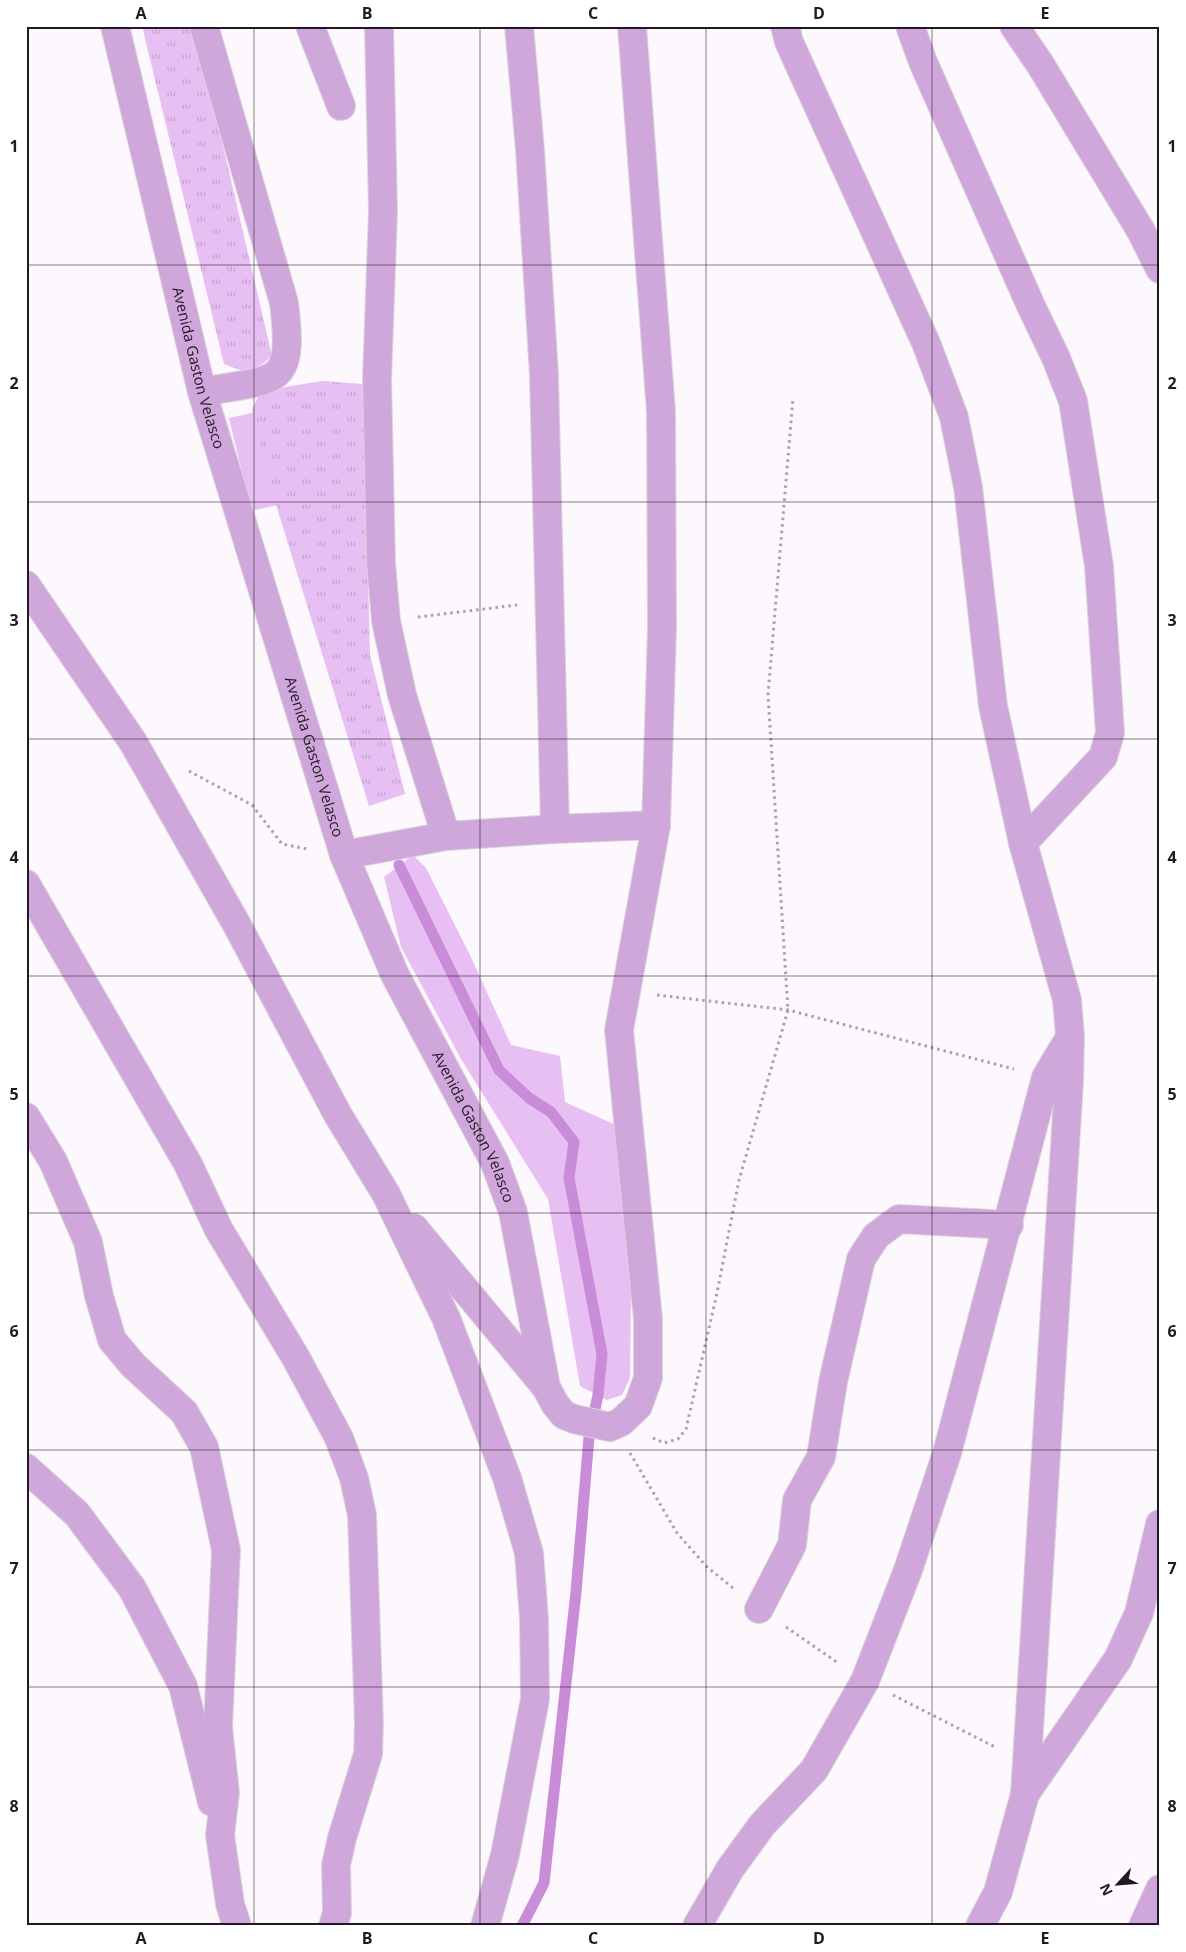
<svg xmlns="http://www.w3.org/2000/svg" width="1186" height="1952" font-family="'Open Sans',sans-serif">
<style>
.green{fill:#e7bff2}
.park{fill:url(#park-tufts)}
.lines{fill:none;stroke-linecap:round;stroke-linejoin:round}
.stream{stroke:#c88cd9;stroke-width:11}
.minor-casing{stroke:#dad4db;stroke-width:30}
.path{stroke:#a7a1a8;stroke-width:3;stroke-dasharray:2.5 4;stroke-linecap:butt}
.minor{stroke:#d0a7db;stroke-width:28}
.grid{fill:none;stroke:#201822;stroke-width:1;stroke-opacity:0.55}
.labels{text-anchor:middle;stroke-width:5;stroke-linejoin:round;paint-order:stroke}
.street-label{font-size:15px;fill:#201822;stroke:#fff}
.neatline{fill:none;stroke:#201822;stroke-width:2}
.grid-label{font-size:16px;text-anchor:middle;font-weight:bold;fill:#201822}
</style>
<defs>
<pattern id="park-tufts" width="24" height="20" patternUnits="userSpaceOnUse" patternTransform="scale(1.25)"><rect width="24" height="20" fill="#e7bff2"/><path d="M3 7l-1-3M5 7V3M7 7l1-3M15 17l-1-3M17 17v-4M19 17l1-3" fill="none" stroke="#c6a3cf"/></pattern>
</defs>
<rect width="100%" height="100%" fill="#fdf8fe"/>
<g class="green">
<polygon points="301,402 349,489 251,511 229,418"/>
<polygon points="413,855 426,868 470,955 511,1045 560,1056 565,1102 633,1133 630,1378 622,1395 607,1400 580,1386 548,1199 461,1059 401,947 384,877"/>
</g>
<g class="park">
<polygon points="142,26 195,26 272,356 250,374 224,364"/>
<polygon points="322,381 363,384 370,655 405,794 369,806 277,508 252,409 261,391"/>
</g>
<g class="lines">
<polyline class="stream" points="399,865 499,1070 529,1098 551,1112 574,1142 569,1178 602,1354 598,1395 589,1437 576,1592 544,1883 522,1926"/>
<defs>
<g id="minor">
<path id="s1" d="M115,26L202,392L344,855L395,975L495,1163L513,1212L546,1387L555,1404L564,1415L574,1419L610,1427L621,1422L638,1406L648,1378V1319L619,1030L656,825L662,628L661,412L632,26"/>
<polyline points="310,26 341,106"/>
<polyline points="379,26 383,211 377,379 381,563 386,621 402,695 446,836"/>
<polyline points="519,26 530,150 544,375 555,829"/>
<polyline points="785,26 789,42 926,343 954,417 968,487 993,706 1023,843 1067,1000 1070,1036 1069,1081 1025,1794 998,1892 980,1926"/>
<polyline points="910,26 923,62 1031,306 1056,358 1073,401 1099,566 1110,733 1103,757 1023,843"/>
<polyline points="1014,26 1040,64 1141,231 1160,269"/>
<path d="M202,392C277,378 295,389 284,303L204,26"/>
<polyline points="26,585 133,742 237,925 338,1115 386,1194 446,1318 507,1478 529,1553 534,1619 535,1699 505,1855 485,1926"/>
<polyline points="344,855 446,836 555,829 656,825"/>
<polyline points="26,884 188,1164 219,1230 296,1358 339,1438 354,1478 362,1515 369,1724 368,1754 342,1838 336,1865 337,1913 333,1926"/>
<polyline points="26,1117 53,1161 88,1242 99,1296 112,1340 133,1365 184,1412 204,1447 226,1550 218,1727 225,1793 220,1835 230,1904 237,1926"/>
<polyline points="414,1228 545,1386"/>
<polyline points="26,1468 77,1514 132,1588 183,1686 212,1802"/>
<polyline points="759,1609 792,1545 797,1500 821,1457 833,1382 861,1259 876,1236 899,1219 1009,1225"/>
<polyline points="1025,1794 1118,1659 1139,1613 1160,1524"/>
<polyline points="697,1926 730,1869 762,1825 814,1770 865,1681 908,1570 947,1453 1046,1077 1069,1039"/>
<polyline points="1143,1926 1160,1889"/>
</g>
</defs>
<use href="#minor" class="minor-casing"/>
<g class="path">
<polyline points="418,617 517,605"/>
<polyline points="189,771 252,805 282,844 307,849"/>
<polyline points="657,995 788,1010 1014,1069"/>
<polyline points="653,1438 664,1443 678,1439 686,1429 717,1293 739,1180 788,1010 768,695 793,398"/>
<polyline points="630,1453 677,1533 706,1566 733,1588"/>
<polyline points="786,1627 838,1663"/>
<polyline points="893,1695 995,1747"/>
</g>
<use href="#minor" class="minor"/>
</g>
<path class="grid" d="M254,26V1926M480,26V1926M706,26V1926M932,26V1926M26,265H1160M26,502H1160M26,739H1160M26,976H1160M26,1213H1160M26,1450H1160M26,1687H1160"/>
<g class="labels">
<g class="street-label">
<text dy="5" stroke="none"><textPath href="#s1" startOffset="352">Avenida Gaston Velasco</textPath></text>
<text dy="5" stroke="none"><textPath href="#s1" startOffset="758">Avenida Gaston Velasco</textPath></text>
<text dy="5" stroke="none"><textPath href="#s1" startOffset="1162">Avenida Gaston Velasco</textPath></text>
</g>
</g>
<rect width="1186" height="1952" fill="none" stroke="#ffffff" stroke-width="55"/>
<g transform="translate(1118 1884) rotate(244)" stroke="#ffffff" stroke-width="4" paint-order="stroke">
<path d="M0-4L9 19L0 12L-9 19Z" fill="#201822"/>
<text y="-8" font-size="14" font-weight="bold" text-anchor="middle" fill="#201822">N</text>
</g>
<rect x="28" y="28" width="1130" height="1896" class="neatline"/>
<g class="grid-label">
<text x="141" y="19">A</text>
<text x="367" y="19">B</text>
<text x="593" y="19">C</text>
<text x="819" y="19">D</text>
<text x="1045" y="19">E</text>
<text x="14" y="152">1</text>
<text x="1172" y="152">1</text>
<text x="14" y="389">2</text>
<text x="1172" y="389">2</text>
<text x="14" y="626">3</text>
<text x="1172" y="626">3</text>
<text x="14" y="863">4</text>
<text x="1172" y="863">4</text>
<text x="14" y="1100">5</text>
<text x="1172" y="1100">5</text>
<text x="14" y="1337">6</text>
<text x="1172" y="1337">6</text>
<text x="14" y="1574">7</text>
<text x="1172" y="1574">7</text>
<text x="14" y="1812">8</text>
<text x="1172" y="1812">8</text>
<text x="141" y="1944">A</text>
<text x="367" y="1944">B</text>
<text x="593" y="1944">C</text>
<text x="819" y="1944">D</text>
<text x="1045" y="1944">E</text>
</g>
</svg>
